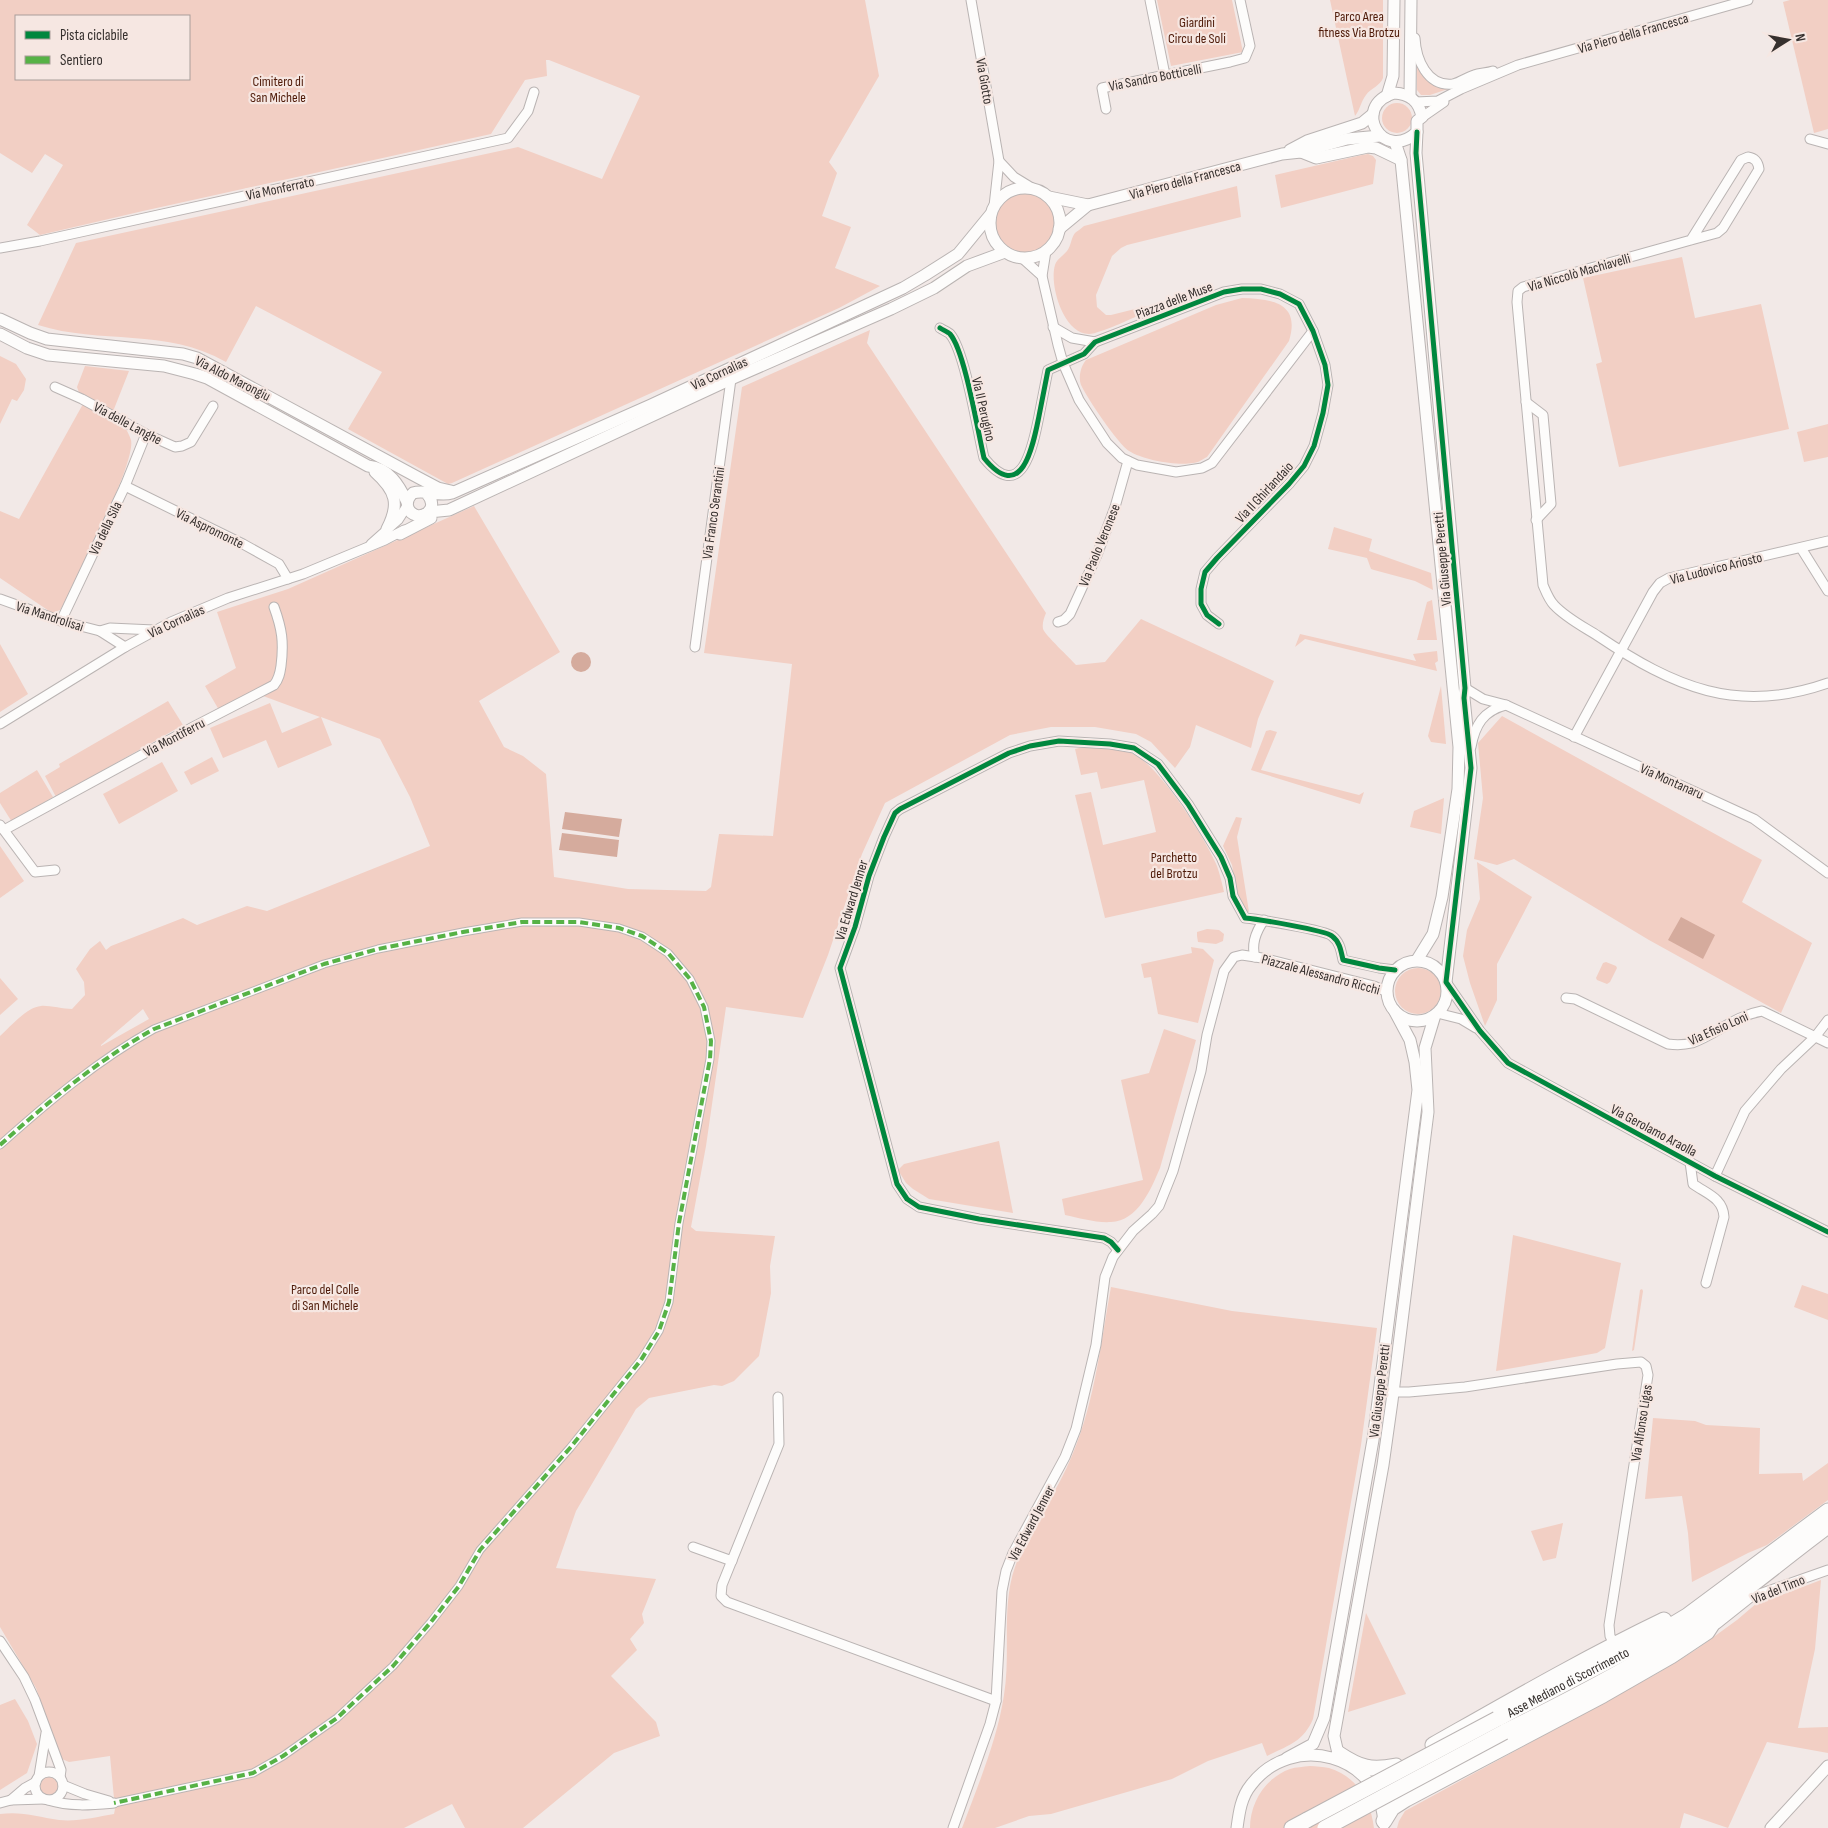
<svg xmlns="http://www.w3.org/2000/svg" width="1828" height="1828" font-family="'Sofia Sans Condensed',sans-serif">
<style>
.green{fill:#f2cfc4;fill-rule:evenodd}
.water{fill:#d5ab9d}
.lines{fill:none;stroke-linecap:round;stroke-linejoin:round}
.pedestrian-casing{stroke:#bab4b3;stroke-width:9}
.minor-casing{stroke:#bab4b3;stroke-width:11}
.tertiary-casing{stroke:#bab4b3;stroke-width:13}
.trunk-casing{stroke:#bab4b3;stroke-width:17}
.pedestrian{stroke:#fdfcfb;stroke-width:7}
.minor{stroke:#fdfcfb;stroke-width:9}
.tertiary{stroke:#fdfcfb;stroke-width:11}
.trunk{stroke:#fdfcfb;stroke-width:15}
.trunk-bridge-casing{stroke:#bab4b3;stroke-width:17;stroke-linecap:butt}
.trunk-bridge{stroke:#fdfcfb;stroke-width:15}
.quiet{stroke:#56b246;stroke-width:4;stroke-dasharray:8 4;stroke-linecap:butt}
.cycleway-casing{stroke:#f6e7e2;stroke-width:8}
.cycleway{stroke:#00873e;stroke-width:5}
.labels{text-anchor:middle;stroke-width:4.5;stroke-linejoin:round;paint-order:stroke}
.park-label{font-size:14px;fill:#4e1a08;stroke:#f6e7e2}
.street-label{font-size:14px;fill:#36302e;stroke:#f6e7e2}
</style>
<rect width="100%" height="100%" fill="#f2e9e7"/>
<g class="green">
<path d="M0,0H865L879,76L829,162L837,173L822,216L851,227L835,268L880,286L839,308L452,483L448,484L348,429L382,372L256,306L226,362C165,327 101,345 38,325L76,243L518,147L602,179L640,96L549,60H546L547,76L525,80L491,134L143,211L40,235L27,225L63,165L45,154L32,173L0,153ZM16,16H189V79H16Z"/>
<polygon points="1157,0 1232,0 1243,52 1171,66"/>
<path d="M1330,0H1383V78C1380,86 1371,88 1366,95C1361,101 1360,110 1355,116Z"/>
<polygon points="1790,0 1828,0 1828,129 1814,133 1783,2"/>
<polygon points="1417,64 1434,84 1448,89 1430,95 1421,95 1417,90"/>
<circle cx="1397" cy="118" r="15"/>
<polygon points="1368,154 1373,156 1376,160 1373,184 1281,208 1275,175 1362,155"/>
<path d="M1237,186L1241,217L1127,245L1121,248L1112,256L1096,295L1097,307L1106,315H1111L1147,306L1154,309C1141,314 1100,334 1089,334C1063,334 1049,284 1055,265C1057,259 1063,256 1067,251C1071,246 1071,238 1075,233C1077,231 1081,229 1084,226Z"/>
<circle cx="1025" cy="223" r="30"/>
<polygon points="1682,257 1695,318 1761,304 1789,429 1619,467 1596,364 1602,362 1583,278"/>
<path d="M1242,298C1271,299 1301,302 1289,341L1207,457C1203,459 1198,463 1193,463C1177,466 1143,460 1129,451C1118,444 1087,398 1081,385C1078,377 1081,366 1086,360L1216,305Z"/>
<path d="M870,330L867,343L1046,613C1044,618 1042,623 1043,629C1045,635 1070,658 1076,665L1105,662L1141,619L1274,681L1258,719L1251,748L1196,725L1190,747L1175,768L1151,742L1136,734L1095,727H1051L1010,735L885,803L862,854L828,955L803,1018L726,1007L706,1146L691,1227L696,1231L775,1236L770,1266L771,1293L759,1356L734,1381L722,1386L714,1385L649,1398L636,1409L576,1511L556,1568L656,1579L642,1614L644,1623L630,1639L637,1650L611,1676L656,1722L660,1736L614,1753L523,1828H465L452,1804L404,1828H0V1814C22,1811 38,1817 59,1820C77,1822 96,1817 114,1814L115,1809L110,1756L69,1762L62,1759L56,1748L36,1688L0,1627V1036C10,1027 27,1007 41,1006C47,1005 63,1009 72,1009L85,995L84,982L76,969L90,949L100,941L106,950L111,946L183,918L197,925L247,906L267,911L430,846L410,797L380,739L321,717L332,745L278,768L266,740L223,758L210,728L270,703L282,733L320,717L255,693L219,710L205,686L236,668L217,612L288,589L474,506L560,652L479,701L504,747L523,756L546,774L554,877L628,889L706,891L711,887L719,834L773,836L792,664L704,653L742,387ZM143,1009L149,1019L101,1046V1045Z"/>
<polygon points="0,356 16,364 26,379 24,390 17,401 12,399 0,424"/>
<path d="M85,366L129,371L114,409C119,419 128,430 131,440C136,462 79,573 67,599L60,610L52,613L0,578V511L19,519L83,404L77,387Z"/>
<polygon points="1828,424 1828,457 1804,462 1797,432"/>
<polygon points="1334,527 1372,539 1369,551 1431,573 1433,590 1415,581 1374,570 1371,569 1367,558 1328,549"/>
<polygon points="1432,600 1437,640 1417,640 1427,602"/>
<polygon points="1300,634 1416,661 1413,654 1437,651 1438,661 1435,663 1437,671 1305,639 1295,647"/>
<polygon points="0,644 28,694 0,712"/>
<polygon points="1441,686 1446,744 1431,742 1428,736"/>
<polygon points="168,701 183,725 56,797 45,776 60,767 59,764"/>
<polygon points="1502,716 1762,860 1742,902 1812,943 1781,1013 1649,940 1514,859 1497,865 1474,859 1483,798 1478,743"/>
<polygon points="1270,730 1277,732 1261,770 1359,795 1364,792 1360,804 1251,770 1266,731"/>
<path d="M1083,747C1099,748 1118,747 1132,753C1159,765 1206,839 1217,866C1220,875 1222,883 1224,892L1105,918L1075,795L1091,792L1103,845L1156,832L1144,780L1101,789L1097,772L1081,775L1075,749Z"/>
<polygon points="212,757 219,771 191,785 184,772"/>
<polygon points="162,762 178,791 119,824 103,794"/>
<polygon points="37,770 53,797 12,822 0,803 0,793"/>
<polygon points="1444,798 1441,834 1410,827 1414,811"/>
<polygon points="1236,817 1242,818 1237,837 1249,912 1243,910 1239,904 1232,865 1223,846"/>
<polygon points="0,846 24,881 0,898"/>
<polygon points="1477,862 1532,897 1497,964 1497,1000 1485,1026 1470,983 1463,956 1467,930 1480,899"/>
<polygon points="1207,929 1219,930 1224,934 1223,941 1216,944 1198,942 1197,936 1197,932"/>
<polygon points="1191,947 1203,949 1214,960 1198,1023 1158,1014 1151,977 1144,978 1141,964 1192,953"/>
<polygon points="1606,962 1616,966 1617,968 1610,982 1607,984 1597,980 1596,978 1603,963"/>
<circle cx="1418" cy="991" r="23"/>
<polygon points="0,978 18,999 0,1015"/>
<path d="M1164,1029L1196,1040L1160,1168C1151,1189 1138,1221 1111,1222C1096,1223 1079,1218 1065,1215L1062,1199L1143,1180L1121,1080L1149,1073Z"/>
<polygon points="999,1141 1013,1213 929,1199 913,1189 906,1183 898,1170 904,1164"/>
<polygon points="1513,1235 1621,1263 1605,1348 1597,1353 1496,1371"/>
<polygon points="1802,1285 1828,1294 1828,1320 1794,1307"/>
<path d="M1111,1287L1232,1311L1377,1328L1361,1445L1313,1719C1303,1742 1289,1745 1267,1756L1262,1743L1208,1761L1172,1779L1051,1814L1029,1816L995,1828H962C978,1785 997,1741 1004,1695C1011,1653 1001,1607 1015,1567C1026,1533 1052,1500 1067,1467C1094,1410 1100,1347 1111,1287Z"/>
<polygon points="1642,1289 1643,1291 1634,1350 1632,1351 1640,1290"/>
<polygon points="1653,1418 1695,1421 1706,1425 1760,1428 1759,1474 1802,1473 1803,1481 1828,1463 1828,1500 1767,1545 1748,1553 1692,1582 1688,1533 1682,1496 1645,1499"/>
<polygon points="1563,1523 1556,1558 1543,1561 1531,1531"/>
<polygon points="1821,1580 1815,1649 1798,1728 1828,1727 1828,1753 1767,1742 1728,1828 1684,1813 1680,1828 1397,1828 1399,1821 1405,1811 1658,1673 1697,1649 1737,1620 1764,1597 1784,1594"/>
<polygon points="1366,1613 1406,1694 1348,1712"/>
<polygon points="15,1699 28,1721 37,1744 27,1773 0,1790 0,1705"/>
<path d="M1310,1766C1316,1766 1323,1767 1329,1768C1357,1776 1371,1802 1374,1828H1250C1250,1803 1265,1778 1290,1769C1296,1767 1303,1767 1310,1766Z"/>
<circle cx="49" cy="1786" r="9"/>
</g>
<g class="water">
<circle cx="581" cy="662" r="10"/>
<polygon points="565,812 622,819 619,837 562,829"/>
<polygon points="562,833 619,840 617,857 559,850"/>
<polygon points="1681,917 1715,935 1703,959 1668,940"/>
</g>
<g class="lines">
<defs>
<path id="pedestrian" d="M0,1145C48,1102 98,1060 154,1029L324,964L378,949L463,932L522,922H579L619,928L642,936L668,953L690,979L704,1007L711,1041L710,1059L679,1223L669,1302L659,1331L641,1360L570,1448L480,1550L459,1586L431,1622L393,1666L337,1718L283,1756L253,1773L114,1803"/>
<g id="minor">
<polyline points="971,0 999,161 994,206"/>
<polyline points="1150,0 1165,75"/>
<path d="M1415,38C1416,59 1427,87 1453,84C1461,82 1467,77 1474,75C1480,73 1487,73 1493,71"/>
<polyline points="1416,102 1438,101 1461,89 1518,65 1748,0"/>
<polyline points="1106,109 1102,88 1230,62 1245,58 1250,46 1240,0"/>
<polyline points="1418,120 1444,102"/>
<polyline points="1810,139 1828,144"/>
<polyline points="999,161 1014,177 1032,188"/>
<path d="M1691,240L1741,160L1748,157C1755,158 1758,162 1759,169L1723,228L1717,233L1691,240L1523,287L1518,291L1517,302L1543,585C1546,592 1549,600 1554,605C1566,618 1584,627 1598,636C1674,687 1737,715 1828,683"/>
<polyline points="0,248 40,241 508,138 528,111 534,92"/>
<polyline points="1046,251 1042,276 1058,345 1063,363 1079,400 1107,443 1122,458 1137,465 1176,472 1202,468 1212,463 1313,331"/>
<polyline points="1022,258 1042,276"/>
<polyline points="1053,327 1072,338 1095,342"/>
<path d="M940,328C943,330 948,332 950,334C965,351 978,433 984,458C1022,505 1033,446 1039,416C1042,401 1045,386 1048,370L1084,354L1095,342L1224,292L1242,289H1261L1280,294L1299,304L1313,331L1325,365L1328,385L1323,413L1314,446L1304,466L1289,484L1217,558L1205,572L1201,589V604L1207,615L1219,624"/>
<polyline points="55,387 82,399 146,434 175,447 182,446 191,442 213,406"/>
<polyline points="1526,402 1543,415 1551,504 1536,520"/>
<polyline points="125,486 243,544 279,564 288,579"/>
<polyline points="371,544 398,520 407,506"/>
<polyline points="1801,548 1828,591"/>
<polyline points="0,599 61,621 100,631 125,647"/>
<polyline points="61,621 125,486 146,434"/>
<polyline points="1058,622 1064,620 1070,614 1097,555 1115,507 1128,461"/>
<polyline points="100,631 110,628 154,630"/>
<polyline points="695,647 731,379"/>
<polyline points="1465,688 1483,699 1506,705 1754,819 1828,873"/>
<polyline points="0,724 125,647 171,622 228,598 303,574 385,540 404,530"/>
<polyline points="1574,737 1653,592 1660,583 1669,578 1828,541"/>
<path d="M1471,747C1475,725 1483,711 1506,705"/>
<polyline points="0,825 35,872 55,870"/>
<path d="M4,830L193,727L274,685C279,679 280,673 281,666C284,642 282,629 274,607"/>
<path d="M1255,957C1251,944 1257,930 1264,920"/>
<polyline points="1446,982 1480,1031 1508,1063 1715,1176 1828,1232"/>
<path d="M1566,998L1575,999L1668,1044C1676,1045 1684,1045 1692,1043C1717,1034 1734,1016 1762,1011L1828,1043"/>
<polyline points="1437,1013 1461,1019 1476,1028"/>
<path d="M1690,1162L1693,1184C1707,1194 1723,1198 1724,1217L1706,1283"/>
<polyline points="1715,1176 1745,1111 1781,1069 1815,1037 1828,1020"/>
<path d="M1118,1250L1111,1242L1104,1238L979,1219L919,1207L907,1199L897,1184L840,968L855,927L869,876L884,837L895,813L900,809L1009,753L1030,746L1059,741L1110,744L1134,748L1158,764L1188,804L1221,857L1230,878L1233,896L1245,918C1256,919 1325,930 1332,936C1340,942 1341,951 1343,960L1379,968L1395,970"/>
<polyline points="1393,1392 1409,1392 1465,1387 1617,1364 1641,1362 1646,1366 1648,1375 1609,1625 1610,1636 1614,1644"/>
<polyline points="778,1397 779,1444 722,1585 721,1596 727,1602 996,1701"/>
<polyline points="693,1547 732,1561"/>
<polyline points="1717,1624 1751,1597 1828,1570"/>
<polyline points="0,1641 24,1677 35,1700 57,1759 61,1770 60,1777"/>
<circle cx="49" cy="1786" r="14"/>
<polyline points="39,1776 46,1733"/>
<polyline points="63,1785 85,1794 109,1801"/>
<polyline points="11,1800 25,1788 36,1782"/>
<path d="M48,1800C71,1807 91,1805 114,1803"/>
<polyline points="0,1803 11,1800 44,1799"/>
<polyline points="953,1828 990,1724 996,1701 1002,1591 1006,1571 1013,1553 1065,1457 1076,1429 1096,1345 1105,1277 1113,1257 1133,1231 1152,1214 1159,1206 1173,1171 1201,1071 1207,1035 1224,971 1234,957 1242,955 1262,958 1374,986 1387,992"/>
</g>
<g id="tertiary">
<path d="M1394,93C1410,94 1419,101 1422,117L1417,121V132C1383,164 1350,106 1394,93Z"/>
<polyline points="1387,96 1393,76 1394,0"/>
<polyline points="1410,97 1411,0"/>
<polyline points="1417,132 1416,153 1465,688 1464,698 1471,768 1446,982"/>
<polyline points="1395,142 1401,160 1459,747 1458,789 1442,897 1433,934 1417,960"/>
<polyline points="1290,150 1307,141 1362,123 1373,114"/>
<polyline points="1301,152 1316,158 1368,147 1376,148 1401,160"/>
<circle cx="1025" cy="223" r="35"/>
<polyline points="1049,197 1088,205 1282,154 1301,152 1347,139 1380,136"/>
<polyline points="1059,229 1088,205"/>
<polyline points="0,319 30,333 47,339 183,354 197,358 419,478 438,488 451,491"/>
<path d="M0,334L27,348L48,355L164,366L195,374L207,378L368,466C389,468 399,485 407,502"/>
<path d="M375,472C396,491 400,504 387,529"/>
<path d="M427,494C436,504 431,515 418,516C406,513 404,501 413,493C425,489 438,497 452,493L651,405L903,288L925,275L958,254L990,215"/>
<polyline points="429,512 449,510 731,379 891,309 934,288 967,266 1005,252"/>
<polyline points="400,534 431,518"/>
<circle cx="1417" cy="991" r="30"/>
<polyline points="1287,1758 1313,1744 1324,1718 1373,1440 1418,1090 1415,1062 1410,1040 1394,1010"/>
<polyline points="1343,1760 1337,1749 1334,1736 1383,1465 1392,1401 1428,1112 1425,1048 1435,1015"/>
<path d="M1237,1828C1239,1813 1241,1797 1251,1785C1292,1731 1381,1754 1384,1824"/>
<polyline points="1771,1828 1828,1766"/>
</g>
<g id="trunk">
<path id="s1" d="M1497,1719L1637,1646L1687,1616L1828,1511"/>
<path d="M1504,1732C1563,1703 1622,1673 1678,1637C1731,1604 1778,1563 1828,1526"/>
<path d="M1433,1745C1509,1702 1585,1658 1664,1620"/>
<path d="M1339,1754C1360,1768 1371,1771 1396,1766"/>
<polyline points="1384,1821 1392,1808 1406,1799 1603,1695 1671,1656 1707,1632 1724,1606"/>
<polyline points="1292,1828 1307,1820"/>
</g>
</defs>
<use href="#pedestrian" class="pedestrian-casing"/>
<use href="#minor" class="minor-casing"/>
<use href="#tertiary" class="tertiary-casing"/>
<use href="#trunk" class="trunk-casing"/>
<use href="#pedestrian" class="pedestrian"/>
<use href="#minor" class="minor"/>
<use href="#tertiary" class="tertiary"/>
<use href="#trunk" class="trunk"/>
<defs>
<g id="trunk-bridge">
<polyline points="1307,1820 1497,1719"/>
<polyline points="1325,1828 1504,1732"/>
</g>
</defs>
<use href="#trunk-bridge" class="trunk-bridge-casing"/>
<use href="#trunk-bridge" class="trunk-bridge"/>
<path class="quiet" d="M0,1145C48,1102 98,1060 154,1029L324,964L378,949L463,932L522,922H579L619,928L642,936L668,953L690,979L704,1007L711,1041L710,1059L679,1223L669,1302L659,1331L641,1360L570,1448L480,1550L459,1586L431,1622L393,1666L337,1718L283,1756L253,1773L114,1803"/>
<defs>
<g id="cycleway">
<polyline points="1417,132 1416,153 1465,688 1464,698 1471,768 1446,982 1480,1031 1508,1063 1715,1176 1828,1232"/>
<path d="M940,328C943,330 948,332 950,334C965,351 978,433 984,458C1022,505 1033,446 1039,416C1042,401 1045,386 1048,370L1084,354L1095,342L1224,292L1242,289H1261L1280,294L1299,304L1313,331L1325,365L1328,385L1323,413L1314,446L1304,466L1289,484L1217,558L1205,572L1201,589V604L1207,615L1219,624"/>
<path d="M1118,1250L1111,1242L1104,1238L979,1219L919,1207L907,1199L897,1184L840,968L855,927L869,876L884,837L895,813L900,809L1009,753L1030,746L1059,741L1110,744L1134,748L1158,764L1188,804L1221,857L1230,878L1233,896L1245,918C1256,919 1325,930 1332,936C1340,942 1341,951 1343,960L1379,968L1395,970"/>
</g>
</defs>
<use href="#cycleway" class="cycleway-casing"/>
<use href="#cycleway" class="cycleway"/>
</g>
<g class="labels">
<g class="park-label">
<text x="1359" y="21">Parco Area<tspan x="1359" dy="16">fitness Via Brotzu</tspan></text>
<text x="1197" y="27">Giardini<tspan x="1197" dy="16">Circu de Soli</tspan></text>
<text x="278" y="86">Cimitero di<tspan x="278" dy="16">San Michele</tspan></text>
<text x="1174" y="862">Parchetto<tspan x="1174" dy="16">del Brotzu</tspan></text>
<text x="325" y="1294">Parco del Colle<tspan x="325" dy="16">di San Michele</tspan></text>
</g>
<g class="street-label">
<text transform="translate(1633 33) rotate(-16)" y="5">Via Piero della Francesca</text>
<text transform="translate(1155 77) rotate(-11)" y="5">Via Sandro Botticelli</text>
<text transform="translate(985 81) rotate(80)" y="5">Via Giotto</text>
<text transform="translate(1185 180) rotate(-15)" y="5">Via Piero della Francesca</text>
<text transform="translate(280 188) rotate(-12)" y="5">Via Monferrato</text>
<text transform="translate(1579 272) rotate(-16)" y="5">Via Niccolò Machiavelli</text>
<text transform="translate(1174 300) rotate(-21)" y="5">Piazza delle Muse</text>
<text transform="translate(719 373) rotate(-25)" y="5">Via Cornalias</text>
<text transform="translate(233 378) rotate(27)" y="5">Via Aldo Marongiu</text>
<text transform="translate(984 409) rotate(77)" y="5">Via Il Perugino</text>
<text transform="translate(128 423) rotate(28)" y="5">Via delle Langhe</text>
<text transform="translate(1264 492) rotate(-47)" y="5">Via Il Ghirlandaio</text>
<text transform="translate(713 513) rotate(-82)" y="5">Via Franco Serantini</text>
<text transform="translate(105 528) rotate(-64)" y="5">Via della Sila</text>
<text transform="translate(210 528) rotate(26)" y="5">Via Aspromonte</text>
<text transform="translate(1099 545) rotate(-68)" y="5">Via Paolo Veronese</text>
<text transform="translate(1442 559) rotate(-95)" y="5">Via Giuseppe Peretti</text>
<text transform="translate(1716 568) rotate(-14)" y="5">Via Ludovico Ariosto</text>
<text transform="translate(50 616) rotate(18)" y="5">Via Mandrolisai</text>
<text transform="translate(176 621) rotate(-25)" y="5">Via Cornalias</text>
<text transform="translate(174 737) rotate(-28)" y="5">Via Montiferru</text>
<text transform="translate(1672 781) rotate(24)" y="5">Via Montanaru</text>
<text transform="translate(851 900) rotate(-73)" y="5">Via Edward Jenner</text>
<text transform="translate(1321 974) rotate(15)" y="5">Piazzale Alessandro Ricchi</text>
<text transform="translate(1718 1028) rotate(-24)" y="5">Via Efisio Loni</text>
<text transform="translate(1654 1130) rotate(28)" y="5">Via Gerolamo Araolla</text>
<text transform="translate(1379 1391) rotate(-83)" y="5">Via Giuseppe Peretti</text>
<text transform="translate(1641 1423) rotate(-81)" y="5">Via Alfonso Ligas</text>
<text transform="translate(1031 1523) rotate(-62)" y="5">Via Edward Jenner</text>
<text transform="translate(1778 1589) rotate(-22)" y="5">Via del Timo</text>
<text dy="5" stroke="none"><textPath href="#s1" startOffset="80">Asse Mediano di Scorrimento</textPath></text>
</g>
</g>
<rect x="15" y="15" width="175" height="65" fill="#f6e7e2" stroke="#a99e9a"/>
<rect x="25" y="31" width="25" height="8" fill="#00873e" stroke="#a99e9a"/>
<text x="60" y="40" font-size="15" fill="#36302e">Pista ciclabile</text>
<rect x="25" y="56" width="25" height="8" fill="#56b246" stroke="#a99e9a"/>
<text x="60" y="65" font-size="15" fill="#36302e">Sentiero</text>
<g transform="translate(1788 40) rotate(79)" stroke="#f6e7e2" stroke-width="4" paint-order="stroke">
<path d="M0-4L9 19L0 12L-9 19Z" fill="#36302e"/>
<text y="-8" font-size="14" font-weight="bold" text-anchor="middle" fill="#36302e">N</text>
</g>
</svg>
